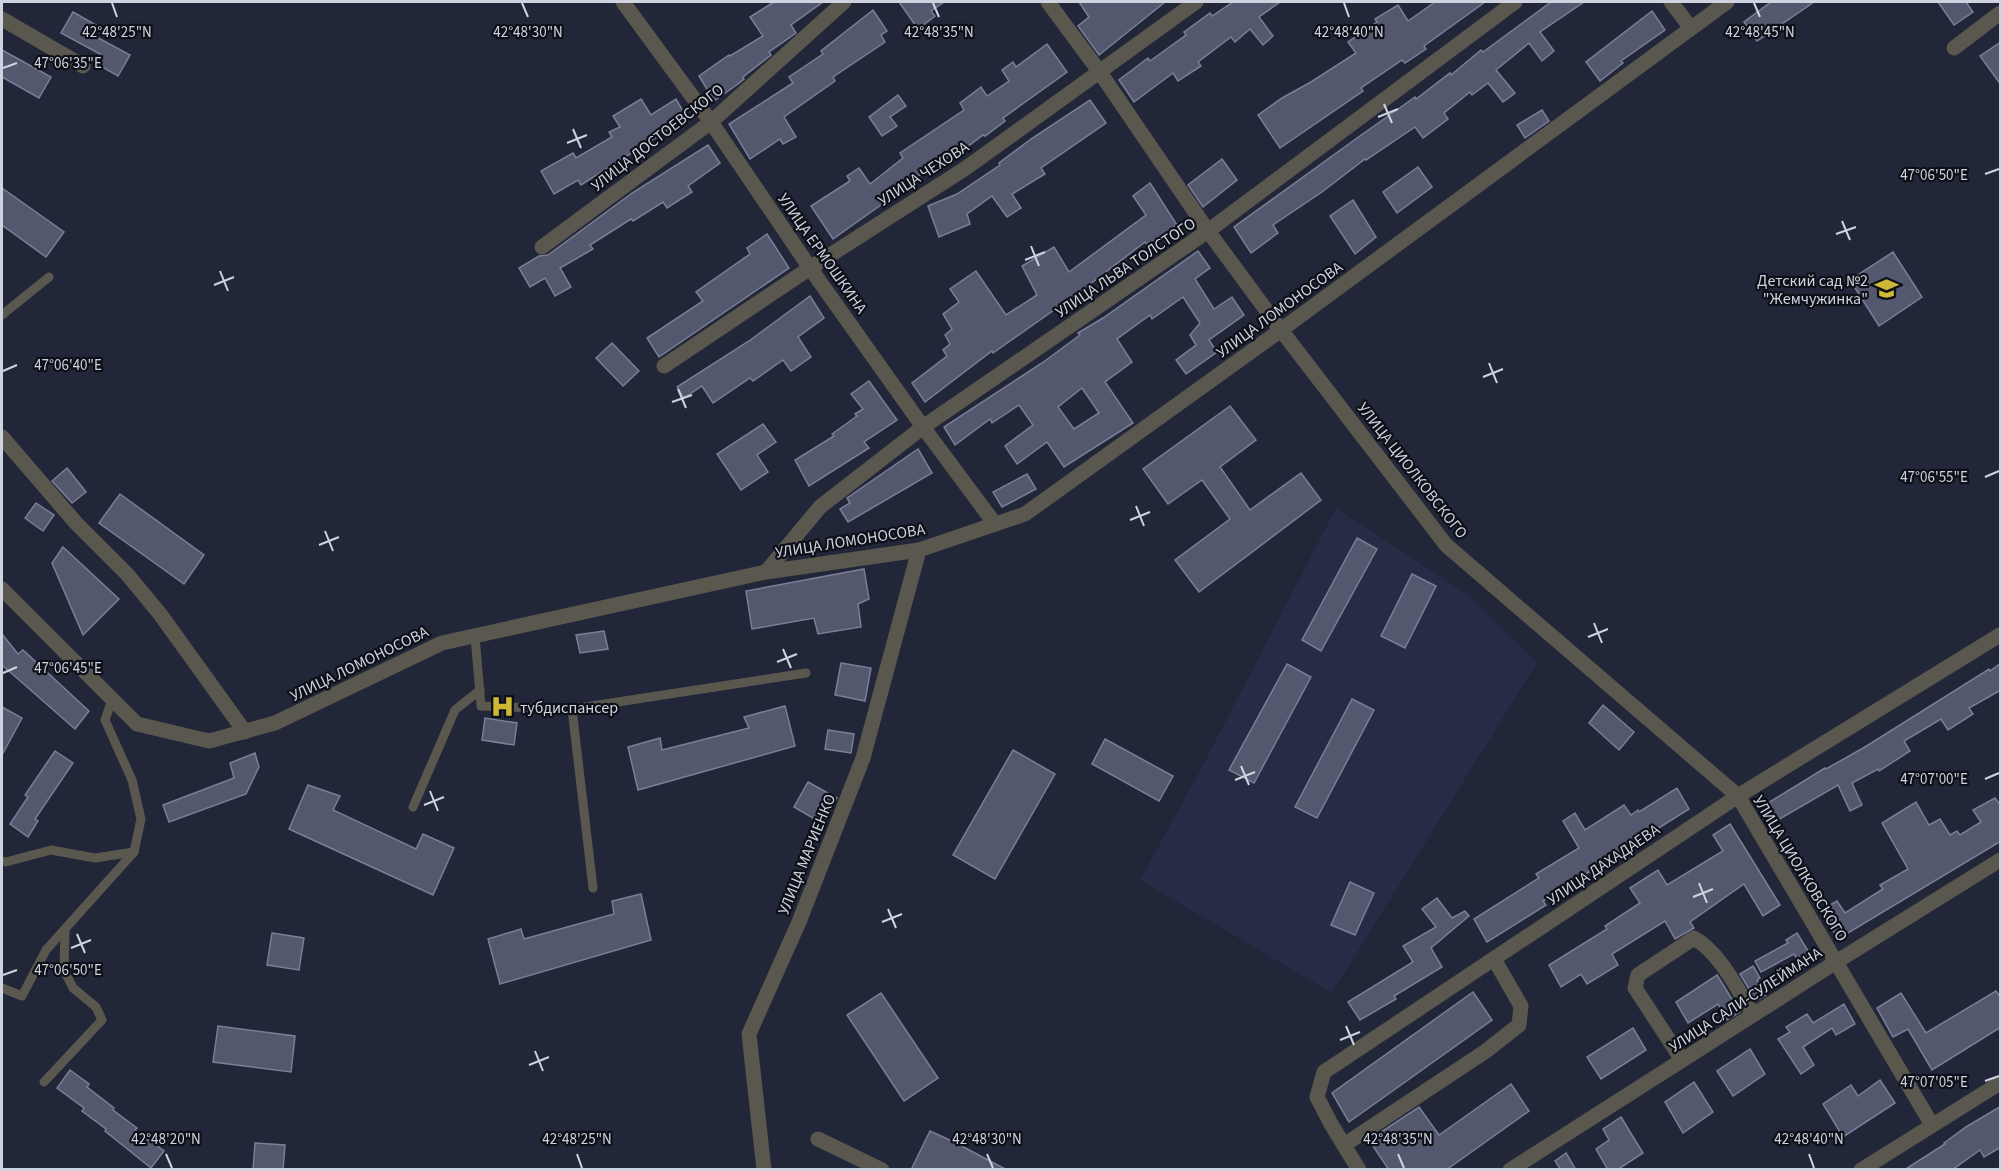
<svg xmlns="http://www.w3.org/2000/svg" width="2002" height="1171" font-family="'Source Sans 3',sans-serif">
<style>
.built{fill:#272b45}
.building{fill:#53586e;stroke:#797f96;stroke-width:1.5;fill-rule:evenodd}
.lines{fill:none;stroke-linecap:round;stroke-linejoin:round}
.service{stroke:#5a584e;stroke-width:9}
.minor{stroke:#5a584e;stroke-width:15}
.ticks{fill:none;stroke:#cfd2df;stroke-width:2}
.labels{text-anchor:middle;stroke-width:4.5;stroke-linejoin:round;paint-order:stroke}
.street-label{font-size:16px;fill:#cfd2df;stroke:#0e1018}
.poi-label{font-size:16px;fill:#cfd2df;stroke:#0e1018;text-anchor:end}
.ticks-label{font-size:15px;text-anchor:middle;fill:#cfd2df;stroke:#0e1018;stroke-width:4.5;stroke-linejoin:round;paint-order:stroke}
</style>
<rect width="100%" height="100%" fill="#222639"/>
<polygon class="built" points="1336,508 1467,594 1537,663 1332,993 1140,880 1203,765"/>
<g class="building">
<polygon points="774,2 823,2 791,25 796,33 769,52 771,55 743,77 744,79 738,84 714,101 699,76 729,55 730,56 763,36 750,17"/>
<polygon points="899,2 944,2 931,11 935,16 918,29"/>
<polygon points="1079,2 1165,2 1099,55 1078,26 1089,17"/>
<polygon points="1233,2 1280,2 1259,17 1273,36 1263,45 1250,29 1235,42 1231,37 1198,62 1201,66 1178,81 1173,73 1134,102 1119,80 1148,58 1150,61 1186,35 1184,32 1210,13 1212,16"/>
<polygon points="1435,2 1485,2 1424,46 1426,49 1405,63 1402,60 1361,88 1363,91 1280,148 1258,115 1282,98 1311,82 1356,53 1348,42 1377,22 1375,19 1398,5 1408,21"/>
<polygon points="1551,2 1584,2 1540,32 1554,51 1542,61 1529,43 1496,70 1515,93 1503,102 1488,83 1472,95 1470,92 1444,113 1448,119 1423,138 1415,127 1366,160 1365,159 1322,192 1273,225 1278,233 1251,253 1234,227 1357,138 1415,97 1416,99 1450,73 1451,75 1481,50 1483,52"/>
<polygon points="1771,2 1814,2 1757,41 1744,22"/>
<polygon points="1938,2 1966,2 1973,12 1954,25"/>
<polygon points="873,10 887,31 881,35 885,42 833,77 835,81 784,117 796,137 783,144 780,139 750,159 729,124 793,83 789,77 823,54 821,51"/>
<polygon points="1652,11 1665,30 1621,61 1623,63 1600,81 1586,62"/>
<polygon points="73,12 96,25 91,34 130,55 118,76 95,63 100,54 61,33"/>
<polygon points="2001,42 2001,85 1980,56"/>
<polygon points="1047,44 1067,72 1003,118 1005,121 985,136 983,135 958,154 956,152 910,181 912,183 833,239 811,206 850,181 847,176 859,168 870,184 903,158 900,153 964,110 960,103 981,87 987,96 1009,81 1002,70 1013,62 1016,67"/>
<polygon points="2,50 51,77 39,98 2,77"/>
<polygon points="898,95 906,106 890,117 897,126 882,136 869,117"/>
<polygon points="641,99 651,115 676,99 687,118 581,185 578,180 554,194 541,171 573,153 576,158 612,137 609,132 620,127 613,116"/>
<polygon points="1090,100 1106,123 1041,168 1045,174 1012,194 1021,208 1007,217 992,196 967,214 970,224 939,237 928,206 957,194 1000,165 999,163 1031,139"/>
<polygon points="1542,110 1549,121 1525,138 1517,125"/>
<polygon points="708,145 720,163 688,186 692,192 667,208 663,202 633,221 631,219 590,245 593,249 560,268 571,287 555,296 545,278 530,287 519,268 539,256 548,255 632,193"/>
<polygon points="1222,159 1237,180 1203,207 1188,185"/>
<polygon points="1418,167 1432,187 1397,213 1383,192"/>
<polygon points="1150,183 1177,225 1147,245 1145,242 1081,291 993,353 992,351 925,402 912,383 947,356 943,350 950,344 945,335 952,329 943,314 959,302 950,289 976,271 1006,315 1037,295 1022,266 1054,247 1069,272 1146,215 1133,196"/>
<polygon points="2,188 64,232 46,257 2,225"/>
<polygon points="1353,200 1376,237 1355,254 1330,216"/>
<polygon points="767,234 789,268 659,357 647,338 703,301 696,292 750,254 747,248"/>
<path d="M1198,251L1210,268L1195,279L1214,309L1232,297L1244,315L1209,340L1217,352L1186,374L1176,360L1196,345L1190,335L1200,323L1183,297L1152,319L1150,315L1117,339L1132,362L1105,382L1133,423L1064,467L1047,442L1017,464L1005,446L1033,425L1019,405L992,423L990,419L955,445L944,427L1042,363L1080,335L1078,333L1103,318ZM1082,388L1099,413L1074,429L1058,407Z"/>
<polygon points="1893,252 1922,297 1879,326 1850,280"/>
<polygon points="810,296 824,318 798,337 811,357 791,371 783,360 753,381 750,378 713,403 702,386 684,398 677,387 749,341"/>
<polygon points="612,343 639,371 623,386 596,358"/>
<polygon points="869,381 897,420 864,442 869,448 809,486 795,460 834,436 832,434 857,416 855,414 863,409 851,394"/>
<polygon points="1230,406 1256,440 1220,467 1250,510 1301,473 1321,500 1199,592 1175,560 1230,519 1202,480 1168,504 1143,469"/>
<polygon points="763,424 776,442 757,455 768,472 741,490 717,454"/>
<polygon points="918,449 932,473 848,522 840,509 850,503 847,498"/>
<polygon points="67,468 86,492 72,503 52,481"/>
<polygon points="1027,474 1036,489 1002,507 993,492"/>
<polygon points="120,494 204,555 184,584 99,523"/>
<polygon points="36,503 54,515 43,531 25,518"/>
<polygon points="1357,538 1377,549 1321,651 1302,640"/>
<polygon points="63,547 119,599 83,635 52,563"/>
<polygon points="864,569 869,599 858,604 861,627 818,634 814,618 752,629 746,591"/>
<polygon points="1412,574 1436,586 1405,648 1381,636"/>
<polygon points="604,631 608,649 580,653 576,635"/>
<polygon points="2,634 18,654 23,650 89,711 75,729 2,665"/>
<polygon points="841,663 871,668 865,701 835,695"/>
<polygon points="2001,663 2001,690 1969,708 1973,714 1948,730 1941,719 1904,741 1910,751 1879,771 1878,769 1852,783 1862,805 1850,811 1838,785 1769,825 1760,808 1825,768 1826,769 1865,747 1989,669 1990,671"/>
<polygon points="1287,664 1311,677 1254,783 1229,770"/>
<polygon points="1352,699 1374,710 1317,818 1295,807"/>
<polygon points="1603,705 1634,732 1619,750 1589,723"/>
<polygon points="785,706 795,746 638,790 628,747 660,738 662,750 749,728 744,717"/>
<polygon points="2,707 22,718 2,755"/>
<polygon points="485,718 517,723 514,745 482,740"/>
<polygon points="828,730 854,734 851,753 825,749"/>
<polygon points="1105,739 1173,776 1159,801 1092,764"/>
<polygon points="1013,750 1055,774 995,879 953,855"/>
<polygon points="55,751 73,763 35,819 38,821 28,837 10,824 28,797 25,795"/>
<polygon points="255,753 259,767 246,794 169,822 163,805 234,778 230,763"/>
<polygon points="808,782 837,798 823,824 794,807"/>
<polygon points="308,785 340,796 333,810 416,849 423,834 454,848 433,895 289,829"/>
<polygon points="1677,788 1689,809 1543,901 1546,905 1487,942 1474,919 1539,878 1536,874 1579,848 1563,821 1575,813 1585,830 1624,805 1631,815 1638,810 1639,812"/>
<polygon points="1995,798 2001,806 2001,841 1838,939 1821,910 1837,901 1845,913 1883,889 1880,885 1908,869 1882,823 1916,802 1929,825 1940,819 1950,835 1957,831 1960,835 1981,822 1973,810"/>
<polygon points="1730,824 1780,905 1763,916 1744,884 1690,922 1694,928 1675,939 1665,921 1612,954 1618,965 1587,984 1581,974 1561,987 1549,965 1607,929 1605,926 1640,903 1630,888 1658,870 1667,885 1723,851 1713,835"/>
<polygon points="1350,882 1374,893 1355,935 1331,925"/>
<polygon points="641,894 651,940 500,984 488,939 521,929 524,939 614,914 612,901"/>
<polygon points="1437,898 1452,918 1465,911 1469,916 1431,948 1442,967 1394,996 1396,999 1360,1020 1348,1002 1413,962 1403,946 1436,927 1422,909"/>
<polygon points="272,933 304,938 299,970 267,965"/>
<polygon points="1797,933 1810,954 1798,961 1794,954 1761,972 1755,961 1788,943 1786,940"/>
<polygon points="1753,966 1760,978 1757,980 1766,995 1756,1001 1740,974"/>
<polygon points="1717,975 1740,1012 1727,1020 1718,1004 1688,1023 1676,1002"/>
<polygon points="1996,991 2001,998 2001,1027 1932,1070 1908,1029 1893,1037 1877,1008 1901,993 1926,1033"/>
<polygon points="1473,992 1492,1020 1349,1122 1332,1093"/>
<polygon points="881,993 938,1078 904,1101 847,1015"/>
<polygon points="1844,1004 1855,1024 1836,1035 1832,1028 1803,1047 1814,1065 1801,1074 1778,1039 1790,1032 1786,1027 1807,1014 1813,1023"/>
<polygon points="218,1026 295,1036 291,1072 213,1062"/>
<polygon points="1633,1028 1646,1050 1601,1079 1587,1057"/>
<polygon points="1750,1049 1765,1074 1733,1096 1717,1071"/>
<polygon points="70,1070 89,1084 87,1087 114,1108 113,1110 137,1128 135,1130 164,1151 151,1168 105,1131 106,1129 82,1111 84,1108 57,1088"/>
<polygon points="1880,1080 1895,1103 1843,1137 1823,1104 1851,1085 1858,1096"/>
<polygon points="1694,1082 1713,1112 1683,1133 1665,1102"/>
<polygon points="1511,1084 1529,1111 1446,1170 1389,1170 1369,1140 1419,1107 1439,1135"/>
<polygon points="2001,1106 2001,1147 1984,1157 1980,1150 1952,1170 1904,1170 1945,1144 1944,1143 1966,1127"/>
<polygon points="1621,1117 1643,1153 1617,1170 1608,1170 1596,1149 1609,1140 1603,1129"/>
<polygon points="930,1131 956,1143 1007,1170 911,1170"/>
<polygon points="255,1143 285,1145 283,1170 253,1170"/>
<polygon points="1566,1153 1576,1170 1561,1170 1555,1161"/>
</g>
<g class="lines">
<g class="service">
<polyline points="2,315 49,277"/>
<polyline points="475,636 481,706 572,709 593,888"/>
<polyline points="572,709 806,673"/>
<polyline points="413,807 455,710 480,690"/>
<polyline points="2,861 6,862 51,850 95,858 134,852"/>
<polyline points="2,988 22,996 46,950 134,852 141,819 132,780 105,720 112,700"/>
<polyline points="44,1082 102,1020 96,1007 73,988 64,970 65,930"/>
</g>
<g class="minor">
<polyline points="623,2 711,122 810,268 923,427 995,524"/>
<polyline points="1048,2 1099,71 1208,231 1281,330 1446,545 1738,796 1932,1125"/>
<polyline points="1671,2 1691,28"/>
<polyline points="2,19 83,66"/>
<polyline points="1954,48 2000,13"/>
<polyline points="542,247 711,122 844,2"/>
<polyline points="664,366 810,268 966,168 1196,2"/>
<polyline points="2,437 76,523 127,574 160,614 245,732"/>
<polyline points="766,572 820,507 923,427 1208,231 1515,2"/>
<polyline points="2,589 137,724 209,741 275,723 442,643 766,572 919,550 1025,514 1281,330 1727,2"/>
<path d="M1682,1060L1635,988L1638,975L1694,938C1721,954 1737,989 1753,1014"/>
<polyline points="818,1139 882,1170"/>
<polyline points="1344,1145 1486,1051 1519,1025 1521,1006 1494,959"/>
<polyline points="764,1170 749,1034 799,922 863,758 919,550"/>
<polyline points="1359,1170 1331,1124 1317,1097 1324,1072 1738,796 2000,635"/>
<polyline points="1510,1170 1836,962 2000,860"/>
<polyline points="1861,1170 2000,1083"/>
</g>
</g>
<path class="ticks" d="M112,3L117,17M522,3L528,17M933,3L939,17M1344,3L1349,17M1754,3L1760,17M3,68L17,63M1384,104L1392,123M1378,117L1398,109M573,129L581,148M567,143L587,135M1985,174L1999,169M1842,221L1850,240M1836,234L1856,227M1031,246L1039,266M1025,260L1045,252M220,271L228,291M214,285L234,277M1489,363L1497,383M3,371L17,365M1483,377L1503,369M678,389L686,408M672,402L692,395M1985,477L1999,471M1136,506L1144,526M1130,520L1150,512M325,531L333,551M319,545L339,537M1594,623L1602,643M1588,637L1608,629M783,649L791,668M777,662L797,654M3,673L17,667M1241,766L1249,785M1985,779L1999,773M1235,780L1255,772M430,791L438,811M424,805L444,797M1699,883L1707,903M1693,897L1713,889M888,909L896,928M882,922L902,914M77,934L85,953M71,948L91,940M3,975L17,970M1346,1026L1354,1045M1340,1040L1360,1032M535,1051L543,1071M529,1065L549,1057M1985,1081L1999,1076M166,1154L172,1168M577,1154L582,1168M987,1154L993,1168M1398,1154L1404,1168M1809,1154L1814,1168"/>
<defs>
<symbol id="school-bare" viewBox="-9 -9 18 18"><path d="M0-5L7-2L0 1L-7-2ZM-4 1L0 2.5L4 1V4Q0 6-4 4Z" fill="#d0b837" stroke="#0e1018" stroke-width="2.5" paint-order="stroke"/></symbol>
<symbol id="hospital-bare" viewBox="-9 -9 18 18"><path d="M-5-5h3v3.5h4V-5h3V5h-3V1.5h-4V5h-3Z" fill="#d0b837" stroke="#0e1018" stroke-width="2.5" paint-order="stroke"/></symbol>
</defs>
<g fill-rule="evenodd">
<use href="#school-bare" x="1870" y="272" width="33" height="33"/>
<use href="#hospital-bare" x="486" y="690" width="33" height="33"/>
</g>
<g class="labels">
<g class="street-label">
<text transform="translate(657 137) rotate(-38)" y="6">УЛИЦА ДОСТОЕВСКОГО</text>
<text transform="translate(923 173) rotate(-33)" y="6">УЛИЦА ЧЕХОВА</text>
<text transform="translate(823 253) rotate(55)" y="6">УЛИЦА ЕРМОШКИНА</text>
<text transform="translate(1125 267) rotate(-34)" y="6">УЛИЦА ЛЬВА ТОЛСТОГО</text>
<text transform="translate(1279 309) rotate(-36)" y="6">УЛИЦА ЛОМОНОСОВА</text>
<text transform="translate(1413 470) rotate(52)" y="6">УЛИЦА ЦИОЛКОВСКОГО</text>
<text transform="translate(850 540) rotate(-9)" y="6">УЛИЦА ЛОМОНОСОВА</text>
<text transform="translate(359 663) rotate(-26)" y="6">УЛИЦА ЛОМОНОСОВА</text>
<text transform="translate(806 854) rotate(-68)" y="6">УЛИЦА МАРИЕНКО</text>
<text transform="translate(1603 864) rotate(-34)" y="6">УЛИЦА ДАХАДАЕВА</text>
<text transform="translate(1801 868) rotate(59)" y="6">УЛИЦА ЦИОЛКОВСКОГО</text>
<text transform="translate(1745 999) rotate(-33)" y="6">УЛИЦА САЛИ-СУЛЕЙМАНА</text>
</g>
<g class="poi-label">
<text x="1868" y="286">Детский сад №2<tspan x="1868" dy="18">"Жемчужинка"</tspan></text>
<text x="520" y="713" text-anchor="start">тубдиспансер</text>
</g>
</g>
<g class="ticks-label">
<text x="1349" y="37">42°48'40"N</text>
<text x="1760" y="37">42°48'45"N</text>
<text x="117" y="37">42°48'25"N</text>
<text x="528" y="37">42°48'30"N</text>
<text x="939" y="37">42°48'35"N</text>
<text x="68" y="68">47°06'35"E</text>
<text x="1934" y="180">47°06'50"E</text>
<text x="68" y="370">47°06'40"E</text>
<text x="1934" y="482">47°06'55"E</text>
<text x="68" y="673">47°06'45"E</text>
<text x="1934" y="784">47°07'00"E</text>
<text x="68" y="975">47°06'50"E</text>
<text x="1934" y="1087">47°07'05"E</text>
<text x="166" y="1144">42°48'20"N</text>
<text x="577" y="1144">42°48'25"N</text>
<text x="987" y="1144">42°48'30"N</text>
<text x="1398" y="1144">42°48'35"N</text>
<text x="1809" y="1144">42°48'40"N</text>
</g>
<rect width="2002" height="1171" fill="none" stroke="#cfd2df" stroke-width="6"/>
</svg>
